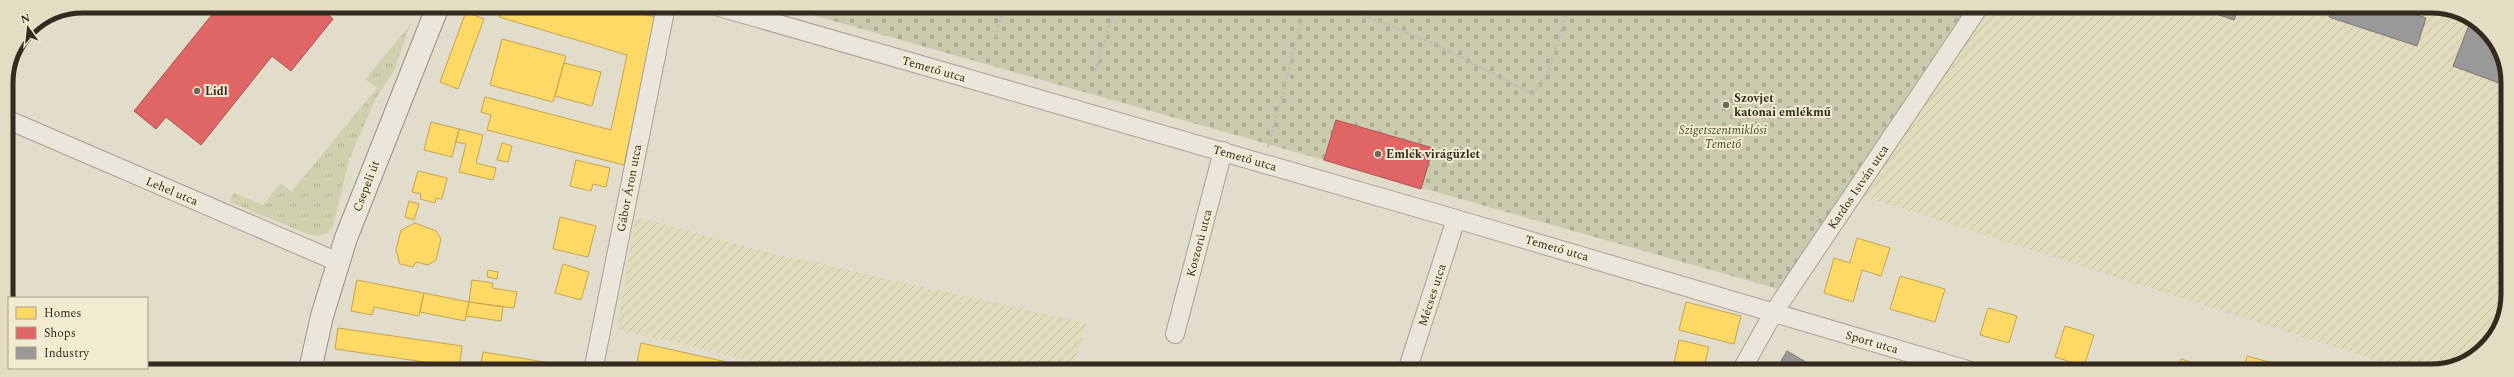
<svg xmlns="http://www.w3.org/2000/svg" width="2514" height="377" font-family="Spectral,serif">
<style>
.farmland{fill:url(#farmland-furrows)}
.grass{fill:url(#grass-tufts)}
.cemetery{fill:url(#cemetery-stones)}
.homes{fill:#ffd966;stroke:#c2a450}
.shops{fill:#e06666;stroke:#ac5450}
.industry{fill:#999;stroke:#7b7874}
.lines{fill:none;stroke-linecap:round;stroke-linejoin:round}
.street-casing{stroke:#a7a194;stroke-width:20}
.secondary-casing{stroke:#969085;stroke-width:24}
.path{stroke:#c2bdb3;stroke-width:2.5;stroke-dasharray:3 2;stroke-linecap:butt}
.street{stroke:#eae6dc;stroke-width:18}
.secondary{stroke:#eae6dc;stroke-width:22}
.poi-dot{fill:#71685b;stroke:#f3ebd1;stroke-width:1.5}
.labels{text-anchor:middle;stroke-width:4;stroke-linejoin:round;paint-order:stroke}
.street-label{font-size:12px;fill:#342a1e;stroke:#f3ebd1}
.poi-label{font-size:12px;font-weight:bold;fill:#342a1e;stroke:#f3ebd1;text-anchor:start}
.park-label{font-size:12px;font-style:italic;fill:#434f25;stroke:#f3ebd1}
.rim{fill:none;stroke:#342a1e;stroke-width:5}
</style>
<defs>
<pattern id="farmland-furrows" width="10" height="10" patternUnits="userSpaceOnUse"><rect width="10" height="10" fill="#e1dbbc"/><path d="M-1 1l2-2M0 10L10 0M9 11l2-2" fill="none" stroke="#c2bca1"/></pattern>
<pattern id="grass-tufts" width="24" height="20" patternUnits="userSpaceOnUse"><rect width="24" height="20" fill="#cfd1ae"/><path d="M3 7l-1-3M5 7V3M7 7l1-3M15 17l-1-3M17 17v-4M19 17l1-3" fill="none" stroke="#b2b495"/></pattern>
<pattern id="cemetery-stones" width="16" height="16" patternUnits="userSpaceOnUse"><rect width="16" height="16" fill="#cacbad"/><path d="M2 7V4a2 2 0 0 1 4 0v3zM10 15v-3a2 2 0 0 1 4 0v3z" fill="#aeae94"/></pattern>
</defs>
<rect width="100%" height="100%" fill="#e2dccb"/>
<g class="farmland">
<polygon points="1967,7 2441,7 2482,25 2506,68 2507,304 2482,352 2431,371 2410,371 1844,190"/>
<polygon points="635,217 770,253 1086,323 1072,371 793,371 617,329"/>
</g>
<polygon class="grass" points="410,25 395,69 375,100 349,160 333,227 327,233 319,236 310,235 230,202 234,193 263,205 281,183 291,192 377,88 365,79"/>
<polygon class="cemetery" points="781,6 1967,7 1778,289"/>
<g class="homes">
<polygon points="502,6 614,6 655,17 624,165 487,130 491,115 481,112 485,97 611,130 627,55 499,17"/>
<polygon points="466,12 484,19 458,89 440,82"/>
<polygon points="502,39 566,56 553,102 490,85"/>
<polygon points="564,63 601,72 592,106 555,96"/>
<polygon points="431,122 459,129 452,157 424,150"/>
<polygon points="459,129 483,135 476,163 496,168 493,180 459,172 466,144 456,142"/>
<polygon points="502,143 512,146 508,162 497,160"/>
<polygon points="576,160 610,168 606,187 593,184 591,191 570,186"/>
<polygon points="418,171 447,178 442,199 436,198 435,203 420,199 421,194 412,192"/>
<polygon points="409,201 419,204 414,220 405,217"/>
<polygon points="560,217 596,226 588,257 553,249"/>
<polygon points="415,223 436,231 441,239 436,260 428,265 416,262 413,267 400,264 396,250 401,230"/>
<polygon points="1857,238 1890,248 1881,276 1862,270 1853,302 1824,293 1834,258 1850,263"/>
<polygon points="563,264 589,272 581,300 555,293"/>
<polygon points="488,270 498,272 497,279 487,277"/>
<polygon points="1900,276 1945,289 1935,322 1890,309"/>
<polygon points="357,280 424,293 419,316 374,307 372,315 351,311"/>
<polygon points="472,280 493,283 492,288 517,292 514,308 469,302"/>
<polygon points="424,293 469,302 465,321 420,312"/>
<polygon points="469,302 503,307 501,321 466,316"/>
<polygon points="1686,302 1741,316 1734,344 1679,330"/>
<polygon points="1988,308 2017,316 2009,343 1980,335"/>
<polygon points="2065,326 2094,335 2084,366 2055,357"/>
<polygon points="338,328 462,346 459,367 335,349"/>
<polygon points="1679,340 1709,347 1703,371 1673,368"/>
<polygon points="641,343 727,362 725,371 635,371"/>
<polygon points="483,352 569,366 568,370 480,370"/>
<polygon points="2247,356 2276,364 2274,371 2243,371"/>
<polygon points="2181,359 2208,367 2207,371 2178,371"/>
</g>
<g class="shops">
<polygon points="219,6 319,6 333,19 291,71 272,56 201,145 166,117 156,129 134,111"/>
<polygon points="1336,120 1433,148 1421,189 1324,160"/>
</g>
<g class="industry">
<polygon points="2196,7 2239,7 2234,20"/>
<polygon points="2333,7 2393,7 2426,18 2417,46 2329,17"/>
<polygon points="2471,20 2482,25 2506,68 2507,86 2453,66"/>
<polygon points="1787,351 1821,371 1775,371"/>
</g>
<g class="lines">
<defs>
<g id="street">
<polyline points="716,6 1456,219 1971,371"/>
<polyline points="6,119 338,262"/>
<polyline points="1175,334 1223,151"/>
<polyline points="593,371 666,6"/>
<polyline points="1407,371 1456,219"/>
<polyline points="1741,371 1774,312 1979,7"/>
</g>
<polyline id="secondary" points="310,370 322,316 346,238 438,6"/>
</defs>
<use href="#street" class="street-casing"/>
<use href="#secondary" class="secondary-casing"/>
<g class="path">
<polyline points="1301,6 1304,13 1325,6"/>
<polyline points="1341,6 1435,44 1533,94 1548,73 1569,6"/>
<polyline points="1741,6 1759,6"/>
<polyline points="995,37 1004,6"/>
<polyline points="1095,71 1116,6"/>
<polyline points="1268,147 1304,13 1294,6"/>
</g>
<use href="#street" class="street"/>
<use href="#secondary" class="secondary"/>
</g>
<g class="poi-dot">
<circle cx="197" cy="91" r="4"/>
<circle cx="1726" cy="105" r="4"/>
<circle cx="1378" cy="154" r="4"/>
</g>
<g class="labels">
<g class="street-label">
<text transform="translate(934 69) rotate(16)" y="4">Temető utca</text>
<text transform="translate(1245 158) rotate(16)" y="4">Temető utca</text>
<text transform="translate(366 186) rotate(-69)" y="4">Csepeli út</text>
<text transform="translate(1858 187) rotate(-56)" y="4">Kardos István utca</text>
<text transform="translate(629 188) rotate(-79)" y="4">Gábor Áron utca</text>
<text transform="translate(172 191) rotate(23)" y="4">Lehel utca</text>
<text transform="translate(1199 243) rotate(-75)" y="4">Koszorú utca</text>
<text transform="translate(1557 248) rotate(16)" y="4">Temető utca</text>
<text transform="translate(1432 295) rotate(-72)" y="4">Mécses utca</text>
<text transform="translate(1872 342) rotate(16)" y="4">Sport utca</text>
</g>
<g class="poi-label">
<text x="205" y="95">Lidl</text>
<text x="1734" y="102">Szovjet<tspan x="1734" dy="14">katonai emlékmű</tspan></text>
<text x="1386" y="158">Emlék virágüzlet</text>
</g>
<g class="park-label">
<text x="1723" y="134">Szigetszentmiklósi<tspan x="1723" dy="14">Temető</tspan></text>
</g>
</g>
<path d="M0 0H2514V377H0ZM83 13H2431A70 70 0 0 1 2501 83V294A70 70 0 0 1 2431 364H83A70 70 0 0 1 13 294V83A70 70 0 0 1 83 13Z" fill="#e4dcc3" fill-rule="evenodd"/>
<path class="rim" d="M83 13H2431A70 70 0 0 1 2501 83V294A70 70 0 0 1 2431 364H83A70 70 0 0 1 13 294V83A70 70 0 0 1 83 13Z"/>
<rect x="8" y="297" width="140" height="72" fill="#f3ebd1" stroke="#a79e89"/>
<rect x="16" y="307" width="20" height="12" fill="#ffd966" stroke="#a79e89"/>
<text x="44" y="317" font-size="12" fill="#342a1e">Homes</text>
<rect x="16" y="327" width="20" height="12" fill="#e06666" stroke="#a79e89"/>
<text x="44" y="337" font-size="12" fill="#342a1e">Shops</text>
<rect x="16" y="347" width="20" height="12" fill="#999999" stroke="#a79e89"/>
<text x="44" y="357" font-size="12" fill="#342a1e">Industry</text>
<g transform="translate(28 28) rotate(345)" stroke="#f3ebd1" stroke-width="3" paint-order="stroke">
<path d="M0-3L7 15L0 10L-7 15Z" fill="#342a1e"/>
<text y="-6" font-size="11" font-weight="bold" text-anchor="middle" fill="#342a1e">N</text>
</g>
</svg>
